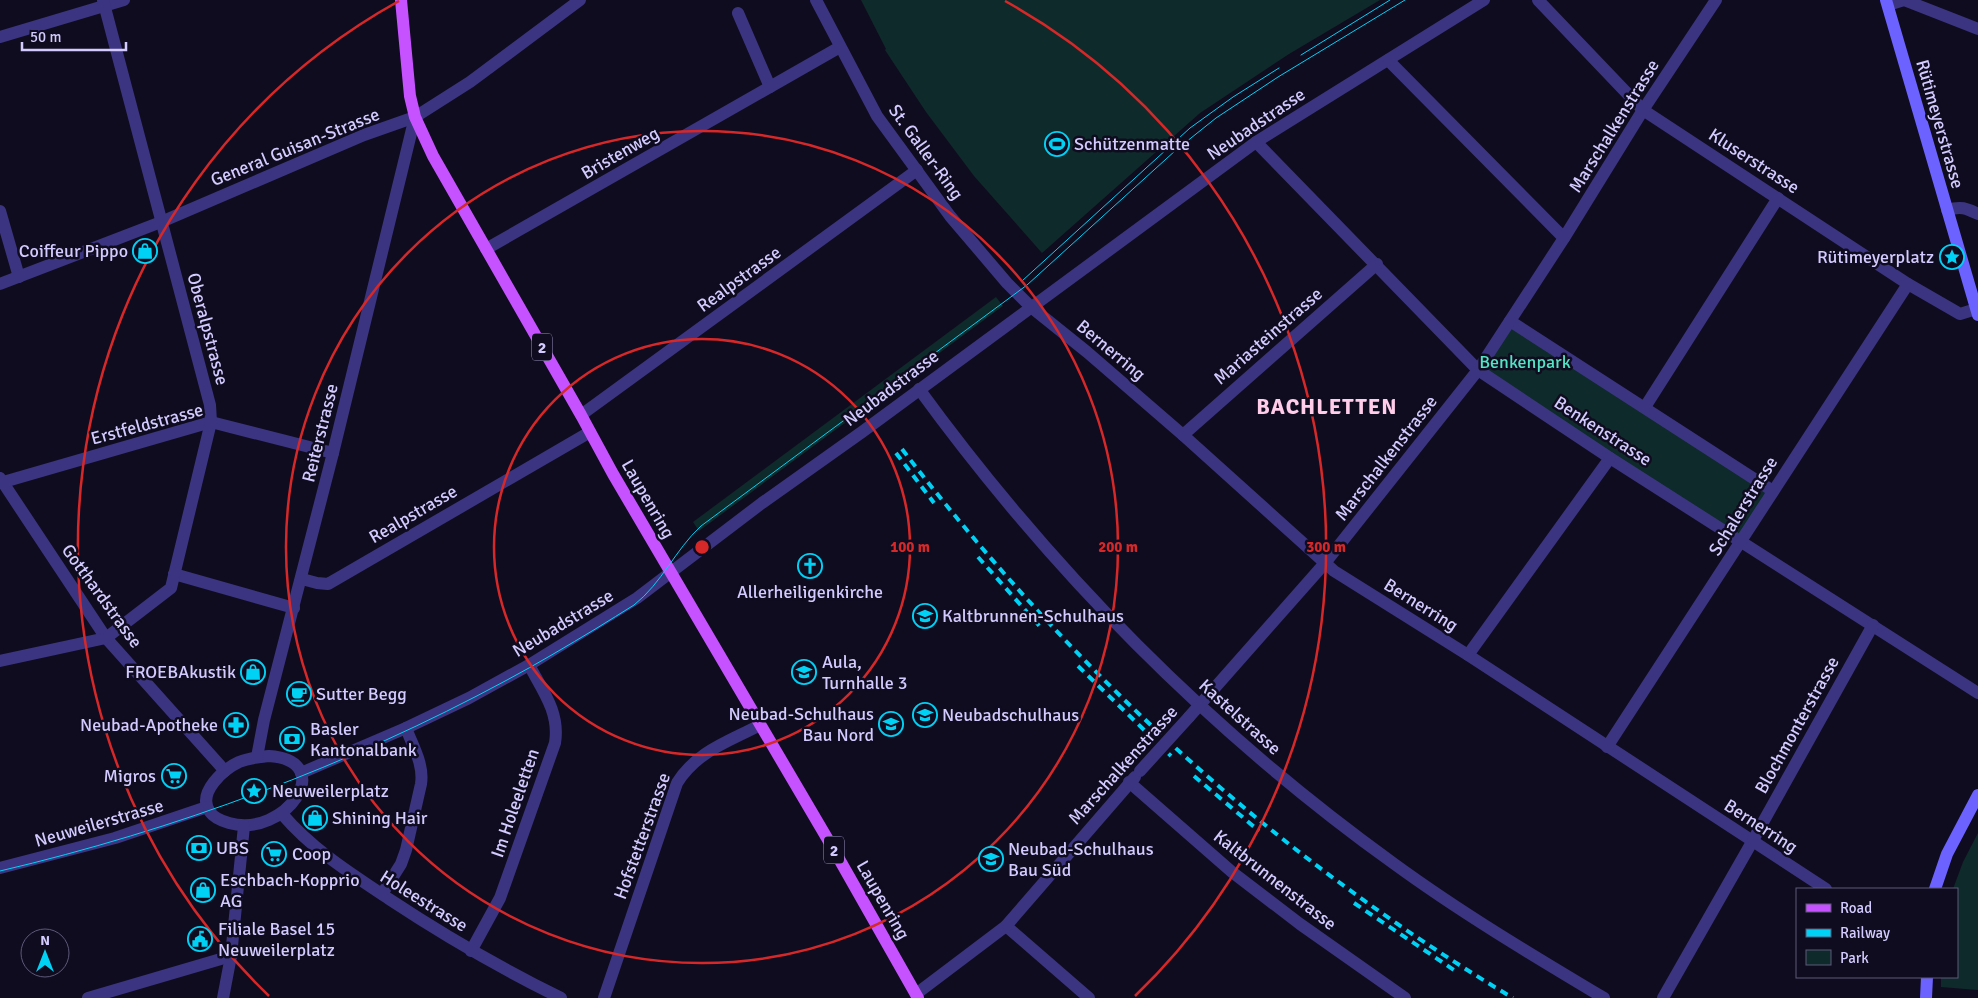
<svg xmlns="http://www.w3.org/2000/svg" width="1978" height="998" font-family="Signika,sans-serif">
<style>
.green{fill:#0f2a2a}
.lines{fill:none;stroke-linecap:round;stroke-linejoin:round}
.minor{stroke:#3b3581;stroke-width:12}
.tertiary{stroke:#3b3581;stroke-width:12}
.secondary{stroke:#6c62ff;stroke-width:12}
.primary{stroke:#c652ff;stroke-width:12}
.tram{stroke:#00d2f6;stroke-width:1}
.rail{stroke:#00d2f6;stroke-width:4;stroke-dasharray:8 6;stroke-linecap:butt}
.minor-bridge{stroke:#3b3581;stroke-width:12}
.ring{fill:none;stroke:#d62828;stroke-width:2.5}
.labels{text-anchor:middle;stroke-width:5;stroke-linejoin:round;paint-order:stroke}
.shield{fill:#100c20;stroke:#9892bc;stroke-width:1}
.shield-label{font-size:16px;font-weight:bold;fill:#d3cbff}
.street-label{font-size:18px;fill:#d3cbff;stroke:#100c20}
.poi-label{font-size:18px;fill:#d3cbff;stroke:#100c20;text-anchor:start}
.park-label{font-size:18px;fill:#53e3c5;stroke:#100c20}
.district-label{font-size:22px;font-weight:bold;letter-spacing:1px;fill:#ffcdea;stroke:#100c20}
.centre{fill:#d62828;stroke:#100c20;stroke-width:2.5}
.ring-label{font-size:15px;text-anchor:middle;font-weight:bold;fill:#d62828;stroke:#100c20;stroke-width:5;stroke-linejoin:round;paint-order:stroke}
</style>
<rect width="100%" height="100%" fill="#100c20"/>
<g class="green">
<polygon points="861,0 1380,0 1289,54 1200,113 1042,253 974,176 926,112 885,50 886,49"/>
<polygon points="996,297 1003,306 699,531 693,522"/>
<polygon points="1515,319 1775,486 1741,538 1481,371"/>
<polygon points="1978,833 1978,990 1941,987 1941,977 1957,977 1957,889 1953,889 1963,862"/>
</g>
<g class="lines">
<g class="minor">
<polyline points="816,0 877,116 950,216 1007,283 1031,307 1087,352 1183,435 1334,571 1468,655 1826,889"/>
<polyline points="1538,0 1643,110 1908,284 1960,314 1976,309"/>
<polyline points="1888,5 1904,0 1978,29"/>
<polyline points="738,13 770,87"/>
<polyline points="0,37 124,0"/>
<polyline points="1388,60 1564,238"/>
<polyline points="1256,142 1478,370 1610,458 1978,693"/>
<path d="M1947,210C1961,206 1966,208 1978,214"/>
<polyline points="0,211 19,277"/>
<polyline points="486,249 840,47"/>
<polyline points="0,284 161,222 364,135 415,117 470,82 580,0"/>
<polyline points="1510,321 1773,491"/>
<path d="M919,389C1051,570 1210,731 1393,863C1460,912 1532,955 1604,998"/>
<polyline points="1645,407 1778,198"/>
<polyline points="581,415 917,170"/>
<polyline points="1183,435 1377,264"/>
<polyline points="0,478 106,638 225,771"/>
<polyline points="0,483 211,422 333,453"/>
<polyline points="174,574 294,608"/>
<polyline points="302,579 317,583 328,584 590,432"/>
<polyline points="1468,655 1610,458"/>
<polyline points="0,661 106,638 171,588 211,422 210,405 103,0"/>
<polyline points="1189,717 1325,563 1478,370 1564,238 1643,110 1716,0"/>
<polyline points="1607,747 1908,284"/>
<polyline points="1129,782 1232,872 1300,924 1405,998"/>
<path d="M382,894L401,864L406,850L421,784C424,764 413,747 406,728"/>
<polyline points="1006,926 1089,998"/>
<path d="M471,951L500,898L555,743C560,713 543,691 529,665"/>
<polyline points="916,994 1006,926 1135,777"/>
<polyline points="88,998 231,956"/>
<path d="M604,998L677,783C697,751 728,742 760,725"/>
<polyline points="1663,998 1752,842 1873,625"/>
</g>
<g class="tertiary">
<path d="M269,756C339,761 285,839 229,823C222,821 214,818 210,812C196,793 224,769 239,762C249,758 258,757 269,756Z"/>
<polyline points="257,757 264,720 333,453 415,117"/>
<polyline points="301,773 406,728 469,698 529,665 637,598 762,503 862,432 1256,142 1484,0"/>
<path d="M282,814C313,850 350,873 389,899C445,936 502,969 561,998"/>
<polyline points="0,868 115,838 207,807"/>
<polyline points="223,998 231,956 244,826"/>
</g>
<g class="secondary">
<polyline points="1886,0 1978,315"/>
<polyline points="1935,889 1947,854 1978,795"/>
<polyline points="1926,998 1927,977"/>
</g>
<polyline class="primary" points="401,0 410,96 415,117 433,156 581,415 613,474 834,850 918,998"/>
<g class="tram">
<polyline points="1301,55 1390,0"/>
<polyline points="1022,281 1190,128 1233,97 1279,68"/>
<path d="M0,871C175,830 348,766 507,680C537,664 567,646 597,628C609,620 622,613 634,605C662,583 675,550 701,526L1027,285L1176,150L1216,118L1278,77L1405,0"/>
</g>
<g class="rail">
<path d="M902,449C1072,671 1273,855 1513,998"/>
<polyline points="896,453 934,503"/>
<polyline points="978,557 1043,630"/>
<polyline points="1078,666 1171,756"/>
<polyline points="1194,776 1259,831"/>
<polyline points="1354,903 1454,970"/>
</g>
<polyline class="minor-bridge" points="1140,771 1189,717"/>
</g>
<g class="ring">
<circle cx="702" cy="547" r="208"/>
<circle cx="702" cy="547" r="416"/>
<path d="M269 996A624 624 0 0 1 399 1M1005 1A624 624 0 0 1 1135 996"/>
</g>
<defs>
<symbol id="stadium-ring" viewBox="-11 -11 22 22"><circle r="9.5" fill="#100c20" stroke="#00d2f6" stroke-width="1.5"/><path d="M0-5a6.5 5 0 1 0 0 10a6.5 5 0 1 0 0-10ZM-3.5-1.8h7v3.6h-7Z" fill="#00d2f6"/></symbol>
<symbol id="shop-ring" viewBox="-11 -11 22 22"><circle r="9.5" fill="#100c20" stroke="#00d2f6" stroke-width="1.5"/><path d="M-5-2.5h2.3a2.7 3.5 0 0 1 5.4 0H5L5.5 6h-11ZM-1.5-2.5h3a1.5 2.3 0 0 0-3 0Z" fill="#00d2f6"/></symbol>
<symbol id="sight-ring" viewBox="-11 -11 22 22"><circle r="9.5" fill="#100c20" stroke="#00d2f6" stroke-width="1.5"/><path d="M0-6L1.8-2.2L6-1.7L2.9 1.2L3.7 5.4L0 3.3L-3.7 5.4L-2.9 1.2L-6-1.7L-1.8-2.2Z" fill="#00d2f6"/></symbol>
<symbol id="church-ring" viewBox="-11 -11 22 22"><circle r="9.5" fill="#100c20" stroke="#00d2f6" stroke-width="1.5"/><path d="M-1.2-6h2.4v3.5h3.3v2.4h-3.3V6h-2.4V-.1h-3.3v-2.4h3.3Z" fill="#00d2f6"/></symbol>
<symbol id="school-ring" viewBox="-11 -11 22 22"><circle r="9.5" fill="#100c20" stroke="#00d2f6" stroke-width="1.5"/><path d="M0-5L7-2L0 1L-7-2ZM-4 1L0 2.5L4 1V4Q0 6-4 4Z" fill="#00d2f6"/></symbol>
<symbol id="cafe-ring" viewBox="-11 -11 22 22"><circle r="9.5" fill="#100c20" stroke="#00d2f6" stroke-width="1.5"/><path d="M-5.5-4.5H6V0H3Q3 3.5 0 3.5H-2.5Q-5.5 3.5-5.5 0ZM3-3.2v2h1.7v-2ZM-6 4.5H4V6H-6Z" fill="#00d2f6"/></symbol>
<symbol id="pharmacy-ring" viewBox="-11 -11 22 22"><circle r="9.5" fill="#100c20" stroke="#00d2f6" stroke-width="1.5"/><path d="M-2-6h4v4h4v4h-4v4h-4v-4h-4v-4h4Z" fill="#00d2f6"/></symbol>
<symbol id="bank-ring" viewBox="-11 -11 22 22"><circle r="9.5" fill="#100c20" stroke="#00d2f6" stroke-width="1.5"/><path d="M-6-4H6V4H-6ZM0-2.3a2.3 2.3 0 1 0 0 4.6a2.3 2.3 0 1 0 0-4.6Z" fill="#00d2f6"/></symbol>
<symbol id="supermarket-ring" viewBox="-11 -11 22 22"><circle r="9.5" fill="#100c20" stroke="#00d2f6" stroke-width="1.5"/><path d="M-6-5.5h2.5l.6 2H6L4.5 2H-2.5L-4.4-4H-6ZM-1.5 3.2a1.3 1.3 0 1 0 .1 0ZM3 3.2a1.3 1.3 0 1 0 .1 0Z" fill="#00d2f6"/></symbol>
<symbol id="civic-ring" viewBox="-11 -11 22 22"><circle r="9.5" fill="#100c20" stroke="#00d2f6" stroke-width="1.5"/><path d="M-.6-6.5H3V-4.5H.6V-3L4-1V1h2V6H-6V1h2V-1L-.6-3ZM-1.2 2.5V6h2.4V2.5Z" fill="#00d2f6"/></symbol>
</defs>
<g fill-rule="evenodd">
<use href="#stadium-ring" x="1043" y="130" width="28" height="28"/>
<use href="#shop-ring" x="131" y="237" width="28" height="28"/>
<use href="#sight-ring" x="1938" y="243" width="28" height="28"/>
<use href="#church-ring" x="796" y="552" width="28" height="28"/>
<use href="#school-ring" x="911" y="602" width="28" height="28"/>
<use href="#shop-ring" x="239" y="658" width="28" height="28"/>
<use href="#school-ring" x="790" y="658" width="28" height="28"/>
<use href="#cafe-ring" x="285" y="680" width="28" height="28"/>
<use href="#school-ring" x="911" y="701" width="28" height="28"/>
<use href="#school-ring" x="877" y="710" width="28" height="28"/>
<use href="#pharmacy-ring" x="222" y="711" width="28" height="28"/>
<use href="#bank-ring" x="278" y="725" width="28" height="28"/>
<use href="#supermarket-ring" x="160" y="762" width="28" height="28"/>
<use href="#sight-ring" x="240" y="777" width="28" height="28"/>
<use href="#shop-ring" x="301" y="804" width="28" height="28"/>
<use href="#bank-ring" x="185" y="834" width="28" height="28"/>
<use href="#supermarket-ring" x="260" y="840" width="28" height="28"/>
<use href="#school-ring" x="977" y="845" width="28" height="28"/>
<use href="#shop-ring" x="189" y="876" width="28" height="28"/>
<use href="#civic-ring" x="186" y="925" width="28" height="28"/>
</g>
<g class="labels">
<g class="shield">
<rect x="532" y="333.5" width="20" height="27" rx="4"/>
<rect x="824" y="836.5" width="20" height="27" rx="4"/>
</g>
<g class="shield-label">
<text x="542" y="353">2</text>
<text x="834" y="856">2</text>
</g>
<g class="street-label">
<text transform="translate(1256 124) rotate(-34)" y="6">Neubadstrasse</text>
<text transform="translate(1940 124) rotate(74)" y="6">Rütimeyerstrasse</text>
<text transform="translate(1614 126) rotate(-58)" y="6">Marschalkenstrasse</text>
<text transform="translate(295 147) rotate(-22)" y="6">General Guisan-Strasse</text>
<text transform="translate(926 152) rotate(54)" y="6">St. Galler-Ring</text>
<text transform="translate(620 153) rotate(-30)" y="6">Bristenweg</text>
<text transform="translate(1754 161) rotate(33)" y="6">Kluserstrasse</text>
<text transform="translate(739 279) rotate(-36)" y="6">Realpstrasse</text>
<text transform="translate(208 329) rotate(75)" y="6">Oberalpstrasse</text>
<text transform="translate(1268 336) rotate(-41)" y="6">Mariasteinstrasse</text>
<text transform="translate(1111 350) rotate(40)" y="6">Bernerring</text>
<text transform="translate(891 388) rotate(-37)" y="6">Neubadstrasse</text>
<text transform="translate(147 424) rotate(-15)" y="6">Erstfeldstrasse</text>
<text transform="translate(1603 431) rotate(33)" y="6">Benkenstrasse</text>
<text transform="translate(320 433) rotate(-76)" y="6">Reiterstrasse</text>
<text transform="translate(1386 458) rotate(-52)" y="6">Marschalkenstrasse</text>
<text transform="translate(648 499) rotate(60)" y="6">Laupenring</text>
<text transform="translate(1743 506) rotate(-58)" y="6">Schalerstrasse</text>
<text transform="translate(413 514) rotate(-30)" y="6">Realpstrasse</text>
<text transform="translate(102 596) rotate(54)" y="6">Gotthardstrasse</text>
<text transform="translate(1421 605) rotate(32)" y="6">Bernerring</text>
<text transform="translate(563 623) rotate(-31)" y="6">Neubadstrasse</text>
<text transform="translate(1240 717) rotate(42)" y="6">Kastelstrasse</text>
<text transform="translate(1797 725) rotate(-61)" y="6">Blochmonterstrasse</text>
<text transform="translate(1123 765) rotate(-48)" y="6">Marschalkenstrasse</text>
<text transform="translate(515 803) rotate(-71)" y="6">Im Holeeletten</text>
<text transform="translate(99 823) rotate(-16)" y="6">Neuweilerstrasse</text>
<text transform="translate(1761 826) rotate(33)" y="6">Bernerring</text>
<text transform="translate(642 836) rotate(-70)" y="6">Hofstetterstrasse</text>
<text transform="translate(1275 880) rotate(38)" y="6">Kaltbrunnenstrasse</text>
<text transform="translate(883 900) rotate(60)" y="6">Laupenring</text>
<text transform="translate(424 901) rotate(32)" y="6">Holeestrasse</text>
</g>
<g class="poi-label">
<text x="1074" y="150">Schützenmatte</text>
<text x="128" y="257" text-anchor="end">Coiffeur Pippo</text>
<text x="1934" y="263" text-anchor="end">Rütimeyerplatz</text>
<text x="810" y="598" text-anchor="middle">Allerheiligenkirche</text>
<text x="942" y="622">Kaltbrunnen-Schulhaus</text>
<text x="822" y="668">Aula,<tspan x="822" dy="21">Turnhalle 3</tspan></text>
<text x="236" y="678" text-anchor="end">FROEBAkustik</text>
<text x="316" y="700">Sutter Begg</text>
<text x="874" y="720" text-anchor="end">Neubad-Schulhaus<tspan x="874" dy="21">Bau Nord</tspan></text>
<text x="942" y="721">Neubadschulhaus</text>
<text x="218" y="731" text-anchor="end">Neubad-Apotheke</text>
<text x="310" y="735">Basler<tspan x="310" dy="21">Kantonalbank</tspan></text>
<text x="156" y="782" text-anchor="end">Migros</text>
<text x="272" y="797">Neuweilerplatz</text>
<text x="332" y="824">Shining Hair</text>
<text x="216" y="854">UBS</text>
<text x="1008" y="855">Neubad-Schulhaus<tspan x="1008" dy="21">Bau Süd</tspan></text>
<text x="292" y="860">Coop</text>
<text x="220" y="886">Eschbach-Kopprio<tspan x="220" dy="21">AG</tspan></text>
<text x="218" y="935">Filiale Basel 15<tspan x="218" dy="21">Neuweilerplatz</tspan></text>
</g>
<g class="park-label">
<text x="1525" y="368">Benkenpark</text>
</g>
<g class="district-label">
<text x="1327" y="414">BACHLETTEN</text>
</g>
</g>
<circle cx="702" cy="547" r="8" class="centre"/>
<g class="ring-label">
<text x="910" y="552">100 m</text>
<text x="1118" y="552">200 m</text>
<text x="1326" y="552">300 m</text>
</g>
<rect x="1796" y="888" width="162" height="90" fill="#100c20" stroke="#5e5879"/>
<rect x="1806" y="904" width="25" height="8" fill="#c652ff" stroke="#5e5879"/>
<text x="1840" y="913" font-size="15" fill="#d3cbff">Road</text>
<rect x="1806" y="929" width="25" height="8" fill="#00d2f6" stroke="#5e5879"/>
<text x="1840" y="938" font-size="15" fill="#d3cbff">Railway</text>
<rect x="1806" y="950" width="25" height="15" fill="#0f2a2a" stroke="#5e5879"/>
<text x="1840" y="963" font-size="15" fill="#d3cbff">Park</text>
<g transform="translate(45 953)"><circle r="24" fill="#100c20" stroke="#5e5879"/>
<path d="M0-4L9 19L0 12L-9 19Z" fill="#00d2f6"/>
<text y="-8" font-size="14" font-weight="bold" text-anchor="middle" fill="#d3cbff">N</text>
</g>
<path d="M22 42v8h104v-8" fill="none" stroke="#d3cbff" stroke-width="2.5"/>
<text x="30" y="42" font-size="15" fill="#d3cbff" stroke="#100c20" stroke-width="4" paint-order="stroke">50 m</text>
</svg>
